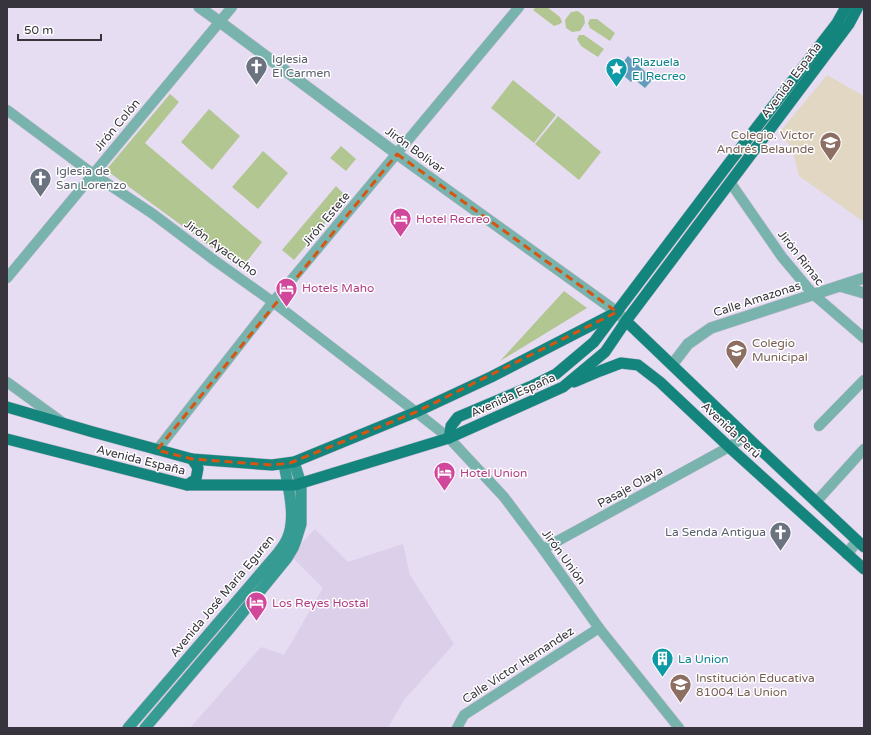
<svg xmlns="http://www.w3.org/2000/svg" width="871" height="735" font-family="'Varela Round',sans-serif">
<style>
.built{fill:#dccfea}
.education{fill:#e1d7c2}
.green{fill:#b2c692}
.water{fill:#629cbd}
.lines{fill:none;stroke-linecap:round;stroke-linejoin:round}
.minor-casing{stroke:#c4bbcf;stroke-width:11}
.tertiary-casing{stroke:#c4bbcf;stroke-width:12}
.secondary-casing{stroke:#c4bbcf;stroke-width:12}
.primary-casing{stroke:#c4bbcf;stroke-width:12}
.minor{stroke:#78b3ad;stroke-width:10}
.tertiary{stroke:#78b3ad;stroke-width:11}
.secondary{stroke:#359b93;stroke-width:11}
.primary{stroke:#14857d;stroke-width:11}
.marked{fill:none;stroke:#d65511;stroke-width:3;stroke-dasharray:8 5;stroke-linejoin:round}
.labels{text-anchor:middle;stroke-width:3;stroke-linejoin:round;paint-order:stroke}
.worship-label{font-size:12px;fill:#5b616d;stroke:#fff;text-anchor:start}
.culture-label{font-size:12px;fill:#0d838f;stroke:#fff;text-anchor:start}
.street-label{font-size:12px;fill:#38343d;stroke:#fff}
.education-label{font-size:12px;fill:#785e54;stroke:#fff;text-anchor:start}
.hotel-label{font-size:12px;fill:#b23c85;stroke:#fff;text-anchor:start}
</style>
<rect width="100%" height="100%" fill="#e7ddf3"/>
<polygon class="built" points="315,529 348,562 403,544 410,575 454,644 404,700 388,728 190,728 261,647 284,655 323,588 290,555"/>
<polygon class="education" points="827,75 864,96 864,222 799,176 792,148 779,133"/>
<g class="green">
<polygon points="536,7 547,7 560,17 562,22 560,24 554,26 533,10"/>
<polygon points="578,11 584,16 585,23 580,31 572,32 566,28 565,20 571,12"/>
<polygon points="590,19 597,19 615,33 610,41 590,28 588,23"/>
<polygon points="579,35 584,35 604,49 598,57 581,46 577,39"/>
<polygon points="513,80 556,115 534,143 491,108"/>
<polygon points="170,94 179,102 145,143 262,242 241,269 106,170"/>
<polygon points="209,109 240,136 212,170 181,142"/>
<polygon points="558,116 601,152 579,180 535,144"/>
<polygon points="341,146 356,159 346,171 330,158"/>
<polygon points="263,151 288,173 258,209 232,187"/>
<polygon points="336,186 347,197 294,260 282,250"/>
<polygon points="564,291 587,308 500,361"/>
</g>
<polygon class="water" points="628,56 653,79 645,88 634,79 631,82 617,70"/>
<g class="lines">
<defs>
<g id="minor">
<polyline points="7,110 93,174 153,214 214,260 273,302 416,412 449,438 504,497 543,549 599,628 679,728"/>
<polyline points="730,182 782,257 813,294 864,338"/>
<polyline points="7,278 232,7"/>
<polyline points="7,382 62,422"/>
<polyline points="819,426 864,380"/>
<polyline points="157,450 273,302 519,7"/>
<polyline points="816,502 864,449"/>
<polyline points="543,549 729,447 746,436"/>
<polyline points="457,728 464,715 599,628"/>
</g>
<g id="tertiary">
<polyline points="199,7 220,22 397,154 617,312 626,321"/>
<polyline points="840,286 864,293"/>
<polyline points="672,365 688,344 711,328 864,278"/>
<polyline points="847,554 857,541"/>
</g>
<g id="secondary">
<path d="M128,728L278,553C281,549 285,544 287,539C297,518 288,487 284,464"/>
<polyline points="145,728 230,628 287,558 293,548 296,540 301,524 301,484 294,462"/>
</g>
<g id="primary">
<polyline points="626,321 746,436 864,547"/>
<polyline points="574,382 600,371 621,363 638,365 660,382 729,447 864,569"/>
<polyline points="7,407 93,432 192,459 272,465 294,462 416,412 491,377 617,312"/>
<polyline points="449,438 451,426 458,417 534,385 556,374 594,342 729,163 837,23 846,7"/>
<polyline points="7,439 187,485 295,485 449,438 563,387 605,352 626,321 849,24 858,7"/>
<polyline points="187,485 196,479 198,468 192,459"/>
</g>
</defs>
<use href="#minor" class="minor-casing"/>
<use href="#tertiary" class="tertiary-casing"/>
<use href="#secondary" class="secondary-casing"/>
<use href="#primary" class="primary-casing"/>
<use href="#minor" class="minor"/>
<use href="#tertiary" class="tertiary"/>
<use href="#secondary" class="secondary"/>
<use href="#primary" class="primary"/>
</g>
<path class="marked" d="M397,154L617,312L416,412L290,463L272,465L192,459L157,450Z"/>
<defs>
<symbol id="church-pin" viewBox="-11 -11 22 30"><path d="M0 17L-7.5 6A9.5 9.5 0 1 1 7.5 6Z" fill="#6b7280" stroke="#fff"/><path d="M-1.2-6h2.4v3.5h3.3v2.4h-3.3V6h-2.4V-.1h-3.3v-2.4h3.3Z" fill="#fff"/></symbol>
<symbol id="sight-pin" viewBox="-11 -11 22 30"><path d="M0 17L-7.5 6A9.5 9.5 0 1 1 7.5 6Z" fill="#0f9aa8" stroke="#fff"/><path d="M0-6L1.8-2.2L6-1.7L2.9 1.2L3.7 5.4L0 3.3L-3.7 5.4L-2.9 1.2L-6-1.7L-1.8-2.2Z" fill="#fff"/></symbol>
<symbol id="school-pin" viewBox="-11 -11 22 30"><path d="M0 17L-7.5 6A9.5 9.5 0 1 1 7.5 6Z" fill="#8d6e63" stroke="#fff"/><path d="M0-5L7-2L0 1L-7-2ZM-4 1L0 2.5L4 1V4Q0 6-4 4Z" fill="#fff"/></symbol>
<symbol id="hotel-pin" viewBox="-11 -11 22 30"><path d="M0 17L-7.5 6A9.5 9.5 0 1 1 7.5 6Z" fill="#d1479c" stroke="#fff"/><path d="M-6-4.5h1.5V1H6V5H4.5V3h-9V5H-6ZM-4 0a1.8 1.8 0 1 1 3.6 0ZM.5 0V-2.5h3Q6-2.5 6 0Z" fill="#fff"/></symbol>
<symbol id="building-pin" viewBox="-11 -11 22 30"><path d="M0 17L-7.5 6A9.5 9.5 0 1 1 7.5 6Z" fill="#0f9aa8" stroke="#fff"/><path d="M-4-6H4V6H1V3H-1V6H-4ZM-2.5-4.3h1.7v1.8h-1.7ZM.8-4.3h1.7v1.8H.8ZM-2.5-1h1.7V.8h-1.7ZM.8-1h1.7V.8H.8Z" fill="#fff"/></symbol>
</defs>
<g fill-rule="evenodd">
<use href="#church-pin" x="244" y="54" width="25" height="34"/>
<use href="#sight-pin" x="604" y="56" width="25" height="34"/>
<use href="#school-pin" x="818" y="130" width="25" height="34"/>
<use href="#church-pin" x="28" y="166" width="25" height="34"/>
<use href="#hotel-pin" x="388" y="206" width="25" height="34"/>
<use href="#hotel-pin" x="274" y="276" width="25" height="34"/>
<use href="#school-pin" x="724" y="338" width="25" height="34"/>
<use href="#hotel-pin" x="432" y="460" width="25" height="34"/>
<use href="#church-pin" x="768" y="520" width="25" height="34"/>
<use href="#hotel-pin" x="244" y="590" width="25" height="34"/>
<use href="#building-pin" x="650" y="646" width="25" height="34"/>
<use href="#school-pin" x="668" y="672" width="25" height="34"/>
</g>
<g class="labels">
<g class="worship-label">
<text x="272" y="63">Iglesia<tspan x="272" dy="14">El Carmen</tspan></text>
<text x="56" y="175">Iglesia de<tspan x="56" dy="14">San Lorenzo</tspan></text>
<text x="766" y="536" text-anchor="end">La Senda Antigua</text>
</g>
<g class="culture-label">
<text x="632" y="66">Plazuela<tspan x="632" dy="14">El Recreo</tspan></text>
<text x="678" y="663">La Union</text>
</g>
<g class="street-label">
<text transform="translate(791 80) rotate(-53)" y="4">Avenida España</text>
<text transform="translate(117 125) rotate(-50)" y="4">Jirón Colón</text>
<text transform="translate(415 150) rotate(36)" y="4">Jirón Bolívar</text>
<text transform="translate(326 219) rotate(-50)" y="4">Jirón Estete</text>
<text transform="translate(221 248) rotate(36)" y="4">Jirón Ayacucho</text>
<text transform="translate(801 258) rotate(52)" y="4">Jirón Rimac</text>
<text transform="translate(757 299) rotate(-18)" y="4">Calle Amazonas</text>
<text transform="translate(513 395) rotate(-24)" y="4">Avenida España</text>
<text transform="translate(731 430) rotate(43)" y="4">Avenida Perú</text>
<text transform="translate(141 460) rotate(14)" y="4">Avenida España</text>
<text transform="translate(630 487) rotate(-29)" y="4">Pasaje Olaya</text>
<text transform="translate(564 557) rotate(54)" y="4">Jirón Unión</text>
<text transform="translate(222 596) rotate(-50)" y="4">Avenida José María Eguren</text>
<text transform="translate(518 665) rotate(-33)" y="4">Calle Victor Hernandez</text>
</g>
<g class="education-label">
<text x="814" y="139" text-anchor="end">Colegio. Víctor<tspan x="814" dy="14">Andrés Belaunde</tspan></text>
<text x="752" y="347">Colegio<tspan x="752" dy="14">Municipal</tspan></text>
<text x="696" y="682">Institución Educativa<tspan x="696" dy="14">81004 La Union</tspan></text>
</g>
<g class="hotel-label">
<text x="416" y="223">Hotel Recreo</text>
<text x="302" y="292">Hotels Maho</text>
<text x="460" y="477">Hotel Union</text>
<text x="272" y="607">Los Reyes Hostal</text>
</g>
</g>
<rect width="871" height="735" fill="none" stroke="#38343d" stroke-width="16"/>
<path d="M18 34v6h83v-6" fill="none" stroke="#38343d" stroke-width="2"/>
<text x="24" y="34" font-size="12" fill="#38343d" stroke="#ffffff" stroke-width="3" paint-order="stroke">50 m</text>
</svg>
